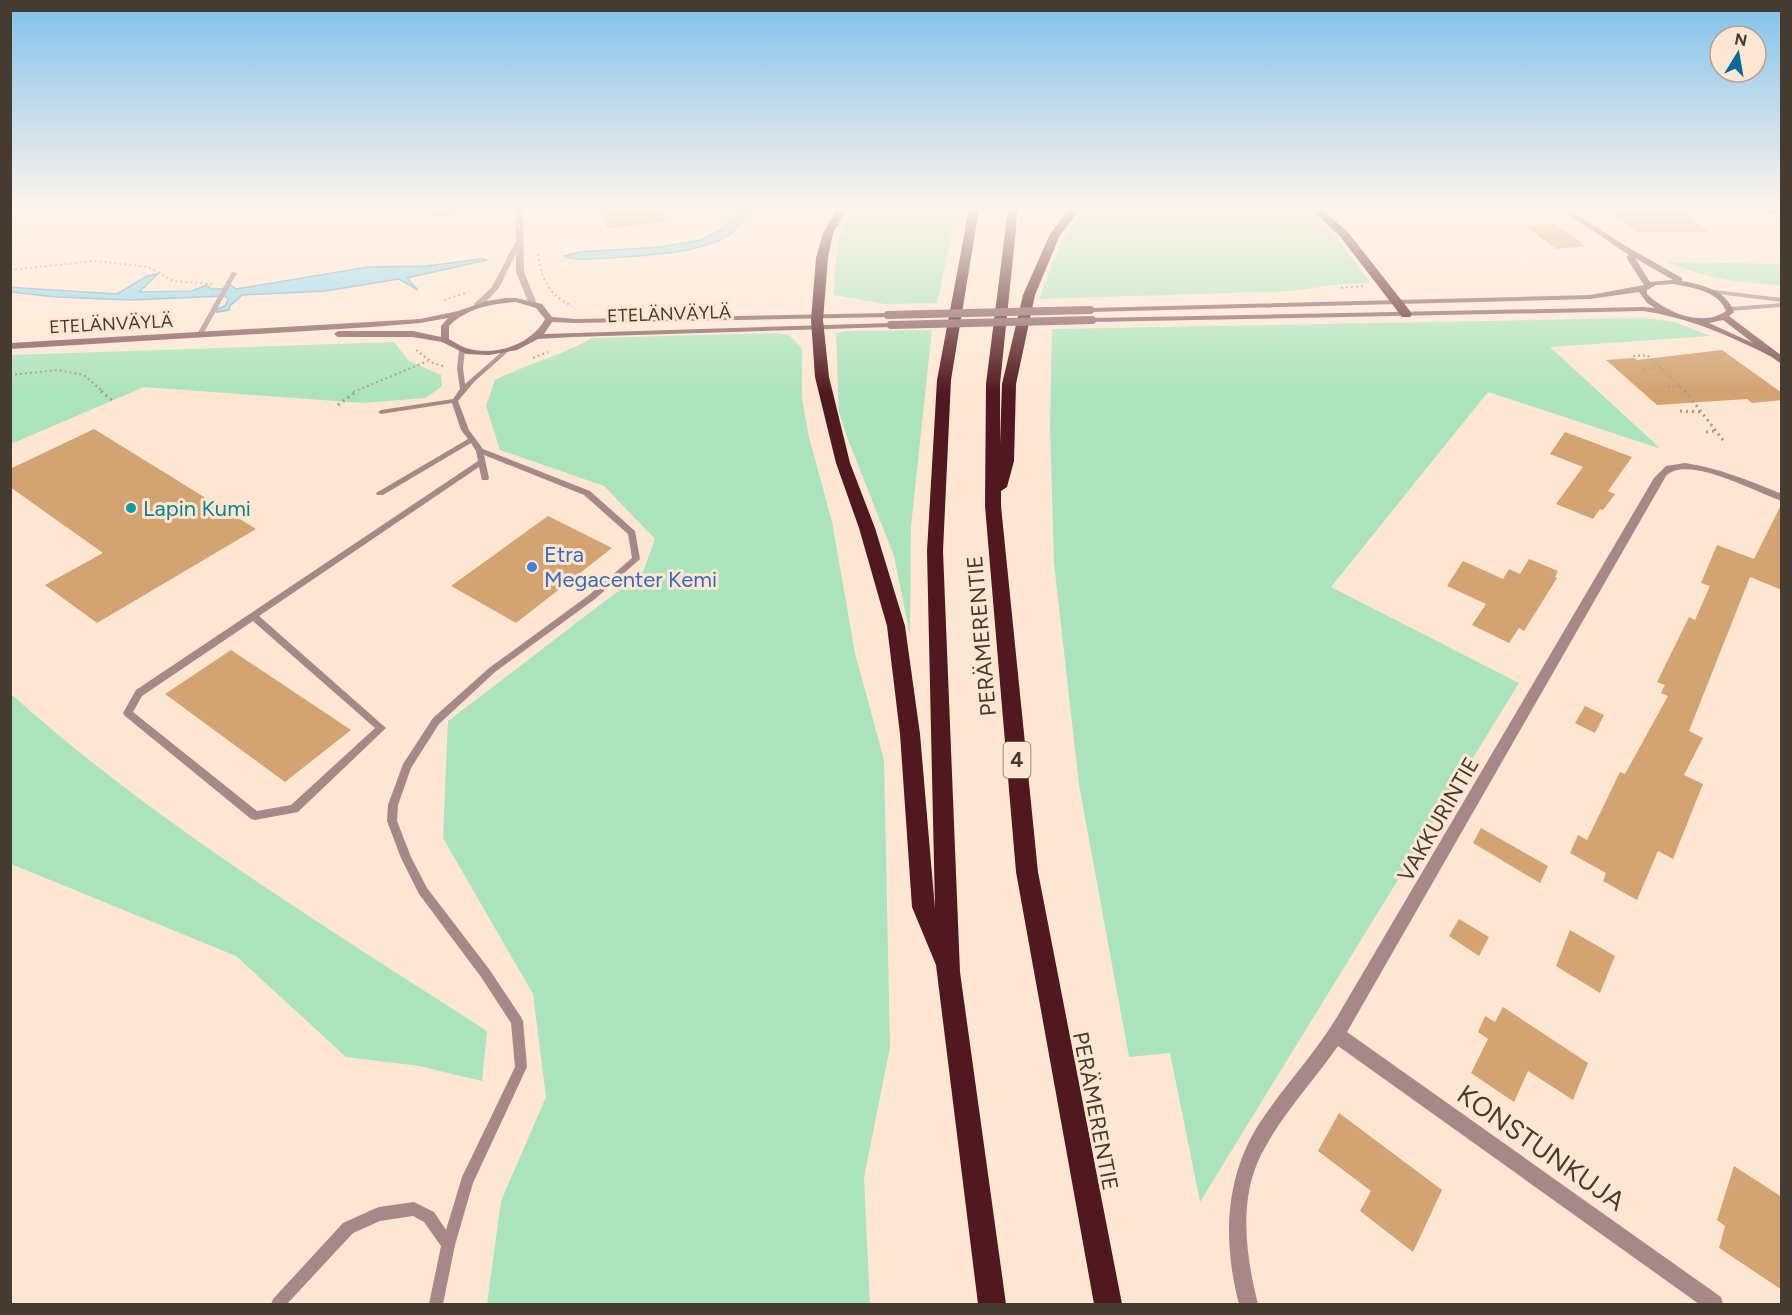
<svg xmlns="http://www.w3.org/2000/svg" width="1792" height="1315" font-family="Figtree,sans-serif">
<style>
.green{fill:#abe4bc}
.water{fill:#87d5f1;stroke:#74a7b7;stroke-width:1.5}
.building{fill:#d3a372}
.lines{fill:none;stroke-linecap:round;stroke-linejoin:round}
.path-far1{stroke:#ac9b8a;stroke-width:2;stroke-dasharray:2 3;stroke-linecap:butt}
.path{stroke:#ac9b8a;stroke-width:3;stroke-dasharray:2 4;stroke-linecap:butt}
.service{fill:#a78788;fill-rule:evenodd}
.minor{fill:#a78788;fill-rule:evenodd}
.tertiary{fill:#a78788;fill-rule:evenodd}
.secondary{fill:#84585a;fill-rule:evenodd}
.motorway{fill:#51181f;fill-rule:evenodd}
.secondary-bridge{stroke:#84585a;stroke-width:8}
.culture-dot{fill:#0f9aa8;stroke:#fee7d2;stroke-width:2}
.shop-dot{fill:#3f7fe0;stroke:#fee7d2;stroke-width:2}
.labels{text-anchor:middle;stroke-width:6;stroke-linejoin:round;paint-order:stroke}
.far-street-label{font-size:18px;fill:#463b30;stroke:#fee7d2}
.shield{fill:#fee7d2;stroke:#7d6f61;stroke-width:1.5}
.shield-label{font-size:21px;font-weight:bold;fill:#463b30}
.culture-label{font-size:22px;fill:#0d838f;stroke:#fee7d2;text-anchor:start}
.shop-label{font-size:22px;fill:#366cbe;stroke:#fee7d2;text-anchor:start}
.street-label{font-size:22px;fill:#463b30;stroke:#fee7d2}
.near-street-label{font-size:27px;fill:#463b30;stroke:#fee7d2}
</style>
<rect width="100%" height="100%" fill="#fee7d2"/>
<g class="green">
<path d="M853,209H957L937,303L885,304L834,295C835,263 835,235 853,209Z"/>
<path d="M1086,209H1304L1331,231L1371,283L1340,284L1294,291L1039,299C1051,267 1062,234 1086,209Z"/>
<path d="M1666,262L1781,264V285C1740,284 1704,277 1666,262Z"/>
<polygon points="1644,318 1674,322 1711,336 1550,347 1661,449 1488,392 1331,587 1519,683 1200,1202 1170,1053 1129,1057 1079,785 1054,563 1050,427 1052,329"/>
<polygon points="932,330 911,526 910,635 894,556 847,437 839,412 836,334 844,331"/>
<path d="M775,333L789,335L802,348V399L809,437L832,522L855,653L884,760L890,1047L864,1178L870,1304H487L501,1201L546,1097L533,994L443,838L448,721L643,572L655,539L604,486L500,450L486,406L495,380C527,364 561,356 592,338Z"/>
<polygon points="394,342 409,361 441,375 442,386 426,398 363,403 144,387 11,444 11,355"/>
<path d="M11,694C156,824 323,925 487,1031L482,1081L419,1066L346,1057L236,956L11,864Z"/>
</g>
<g class="water">
<path d="M740,209H753C744,219 736,232 724,238C713,244 700,247 688,250C672,253 573,264 564,256L580,252L660,247L701,240L721,230Z"/>
<polygon points="481,259 487,260 407,278 418,290 399,279 325,291 242,295 230,306 229,310 217,312 217,309 225,306 228,300 226,296 130,300 56,297 11,292 11,287 22,288 117,294 147,276 158,274 139,292 192,291 207,285 211,289 222,289 231,285 236,289 368,267 426,266"/>
</g>
<g class="building">
<polygon points="602,209 664,209 665,222 607,229"/>
<polygon points="1610,213 1685,213 1708,232 1637,232"/>
<polygon points="1555,224 1586,246 1556,249 1525,226"/>
<polygon points="1722,350 1782,393 1782,400 1752,403 1747,399 1657,405 1606,360 1634,358 1637,360"/>
<polygon points="94,429 256,529 97,623 45,585 103,553 10,487 10,469"/>
<polygon points="1565,432 1632,457 1608,491 1615,494 1603,510 1600,509 1593,519 1556,504 1583,467 1550,454"/>
<polygon points="1782,503 1782,590 1750,577 1689,731 1703,738 1684,775 1703,784 1673,859 1658,851 1637,900 1603,881 1606,873 1570,853 1578,835 1587,840 1620,772 1625,774 1668,696 1661,693 1665,685 1657,682 1689,617 1695,620 1710,586 1701,583 1717,545 1754,559"/>
<polygon points="548,516 612,548 516,623 451,586"/>
<polygon points="1529,559 1558,571 1555,577 1557,578 1524,631 1519,628 1509,643 1472,625 1486,604 1447,586 1463,561 1503,579 1509,569 1520,574"/>
<polygon points="231,650 351,730 285,782 165,694"/>
<polygon points="1585,706 1604,715 1595,733 1575,723"/>
<polygon points="1481,828 1548,866 1540,883 1473,843"/>
<polygon points="1459,919 1489,937 1479,956 1449,936"/>
<polygon points="1570,930 1615,956 1600,993 1556,966"/>
<polygon points="1503,1007 1588,1063 1573,1100 1528,1071 1514,1102 1471,1073 1488,1039 1478,1032 1485,1016 1495,1022"/>
<polygon points="1339,1113 1442,1190 1413,1252 1360,1211 1371,1191 1318,1151"/>
<polygon points="1734,1166 1782,1197 1782,1290 1719,1248 1725,1226 1717,1220"/>
</g>
<g class="lines">
<g class="path-far1">
<polyline points="10,230 18,230"/>
<path d="M538,254C541,279 549,295 572,306"/>
<polyline points="10,270 95,261 149,267 173,281 212,284"/>
<polyline points="1341,288 1363,286"/>
<polyline points="444,300 468,292"/>
<polyline points="416,350 433,363 446,367"/>
<polyline points="1633,356 1647,355 1686,392"/>
<polyline points="533,358 548,352"/>
<polyline points="1644,369 1661,368"/>
<polyline points="10,375 58,370 84,375 103,392"/>
<polyline points="1668,387 1681,386"/>
<polyline points="353,392 428,361"/>
</g>
<g class="path">
<polyline points="101,391 114,402"/>
<polyline points="1685,391 1723,440"/>
<polyline points="338,405 357,391"/>
<polyline points="1680,411 1701,412"/>
<polyline points="1706,432 1715,431"/>
</g>
<g class="service">
<path d="M422,209C429,209 435,212 441,212C457,211 473,209 490,209L487,211L437,216Z"/>
<polygon points="232,272 237,273 202,336 197,337 196,336"/>
<path d="M462,348L465,350L463,368L465,384L505,349L510,350L474,382L458,401L469,430L483,449L590,491L635,531L640,559L595,599L495,672L439,724L411,768L398,805L397,821L411,857L427,888L489,969L521,1017L523,1021L527,1067L473,1183L455,1245L443,1304H429L441,1246L424,1222L413,1216L380,1221L353,1233L287,1304H271L273,1299L343,1223L374,1209L379,1207L414,1202L434,1212L446,1230L462,1177L515,1067L511,1023L481,977L419,894L401,858L387,821L388,805L403,764L433,718L489,668L589,595L632,558L628,534L584,495L484,455L489,478L488,480H482L479,467L259,616L386,728L298,812L255,820L251,819L125,716L123,713L136,690L478,461L476,451L471,443L383,495H377L376,493L468,439L461,430L452,403L381,414L378,412L381,410L453,399L460,389L457,368L459,350ZM253,621L375,728L291,805L257,811L133,712L142,696Z"/>
</g>
<g class="minor">
<polygon points="515,209 523,209 524,272 537,304 533,306 529,304 516,272 516,253 499,288 480,308 474,308 474,304 492,287 516,241"/>
<polygon points="1717,209 1782,210 1782,214 1720,211"/>
<path d="M1685,463C1719,468 1750,481 1782,494V501C1756,493 1688,454 1666,476L1347,1032L1721,1297L1723,1304H1699L1338,1046C1313,1082 1281,1115 1261,1155C1238,1200 1246,1257 1258,1304H1239C1223,1243 1224,1179 1259,1124C1283,1087 1314,1055 1337,1017L1654,478L1666,466Z"/>
</g>
<g class="tertiary">
<polygon points="1706,289 1782,298 1782,302 1709,293 1706,293"/>
<polygon points="1782,303 1780,307 1730,311 1726,309 1730,307"/>
</g>
<g class="secondary">
<path d="M1560,209H1568L1624,245L1682,278V281C1703,285 1726,290 1734,312L1729,316L1782,356V363C1777,362 1774,358 1770,356C1731,336 1686,317 1643,311L1092,322L1088,320L1092,318L1643,307L1655,308L1647,303L1639,292L1590,299L1090,312L1086,310L1090,308L1590,295L1644,285L1626,257L1629,255ZM1635,258L1673,280L1650,282ZM1674,284C1693,288 1719,291 1726,311C1703,328 1665,312 1647,294V290L1656,285ZM1723,320L1753,343L1709,323Z"/>
<path d="M506,298H516L542,304L552,317L575,319L888,313L892,315L888,317L575,323L552,322L544,334L891,323L895,325L891,327L572,337L538,339L517,350L489,355L466,354L442,342L413,337H338L334,334L338,331H413L441,337V326L448,318L420,323L372,327L10,349V343L420,319L458,311L487,301ZM516,302L536,308L545,319C532,345 493,357 466,348C460,346 455,342 449,339V326C467,308 491,304 516,302Z"/>
</g>
<g class="motorway">
<polygon points="837,209 847,209 833,233 828,258 823,320 829,377 850,463 875,528 905,626 920,734 935,909 927,551 937,380 969,209 979,209 951,380 943,551 960,972 1006,1304 978,1304 936,965 912,907 900,734 887,626 859,528 836,463 815,377 811,320 816,258 823,233"/>
<polygon points="1008,209 1018,209 1000,384 1000,444 1002,384 1023,295 1050,234 1069,209 1080,209 1060,235 1035,295 1016,384 1014,461 1007,487 1001,491 1001,506 1038,872 1122,1304 1094,1304 1016,872 985,506 986,384"/>
<polygon points="1310,209 1321,209 1347,231 1410,311 1412,314 1410,317 1402,317 1339,235"/>
</g>
<g class="secondary-bridge">
<polyline points="888,315 1090,310"/>
<polyline points="891,325 1092,320"/>
</g>
</g>
<linearGradient id="sky" x2="0" y2="1"><stop stop-color="#81c1ec"/><stop offset="0.53" stop-color="#fff4eb"/><stop offset="1" stop-color="#fff4eb" stop-opacity="0"/></linearGradient>
<rect width="1792" height="393" fill="url(#sky)"/>
<circle class="culture-dot" cx="131" cy="508" r="6"/>
<circle class="shop-dot" cx="532" cy="567" r="6"/>
<g class="labels">
<g class="far-street-label">
<text transform="translate(669 314) rotate(-2)" y="6">ETELÄNVÄYLÄ</text>
<text transform="translate(111 324) rotate(-3)" y="6">ETELÄNVÄYLÄ</text>
</g>
<rect class="shield" x="1003.5" y="742" width="27" height="36" rx="4.5"/>
<g class="shield-label">
<text x="1017" y="767">4</text>
</g>
<g class="culture-label">
<text x="143" y="516">Lapin Kumi</text>
</g>
<g class="shop-label">
<text x="544" y="562">Etra<tspan x="544" dy="25">Megacenter Kemi</tspan></text>
</g>
<g class="street-label">
<text transform="translate(981 636) rotate(-95)" y="8">PERÄMERENTIE</text>
<text transform="translate(1438 819) rotate(-60)" y="8">VAKKURINTIE</text>
<text transform="translate(1096 1111) rotate(79)" y="8">PERÄMERENTIE</text>
</g>
<g class="near-street-label">
<text transform="translate(1541 1148) rotate(35)" y="9">KONSTUNKUJA</text>
</g>
</g>
<rect width="1792" height="1315" fill="none" stroke="#463b30" stroke-width="24"/>
<g transform="translate(1738 54) rotate(11)"><circle r="28" fill="#fee7d2" stroke="#b4a291" stroke-width="1.5"/>
<path d="M0-4.5L10 22L0 15L-10 22Z" fill="#0b6898"/>
<text y="-9" font-size="16" font-weight="bold" text-anchor="middle" fill="#463b30">N</text>
</g>
</svg>
